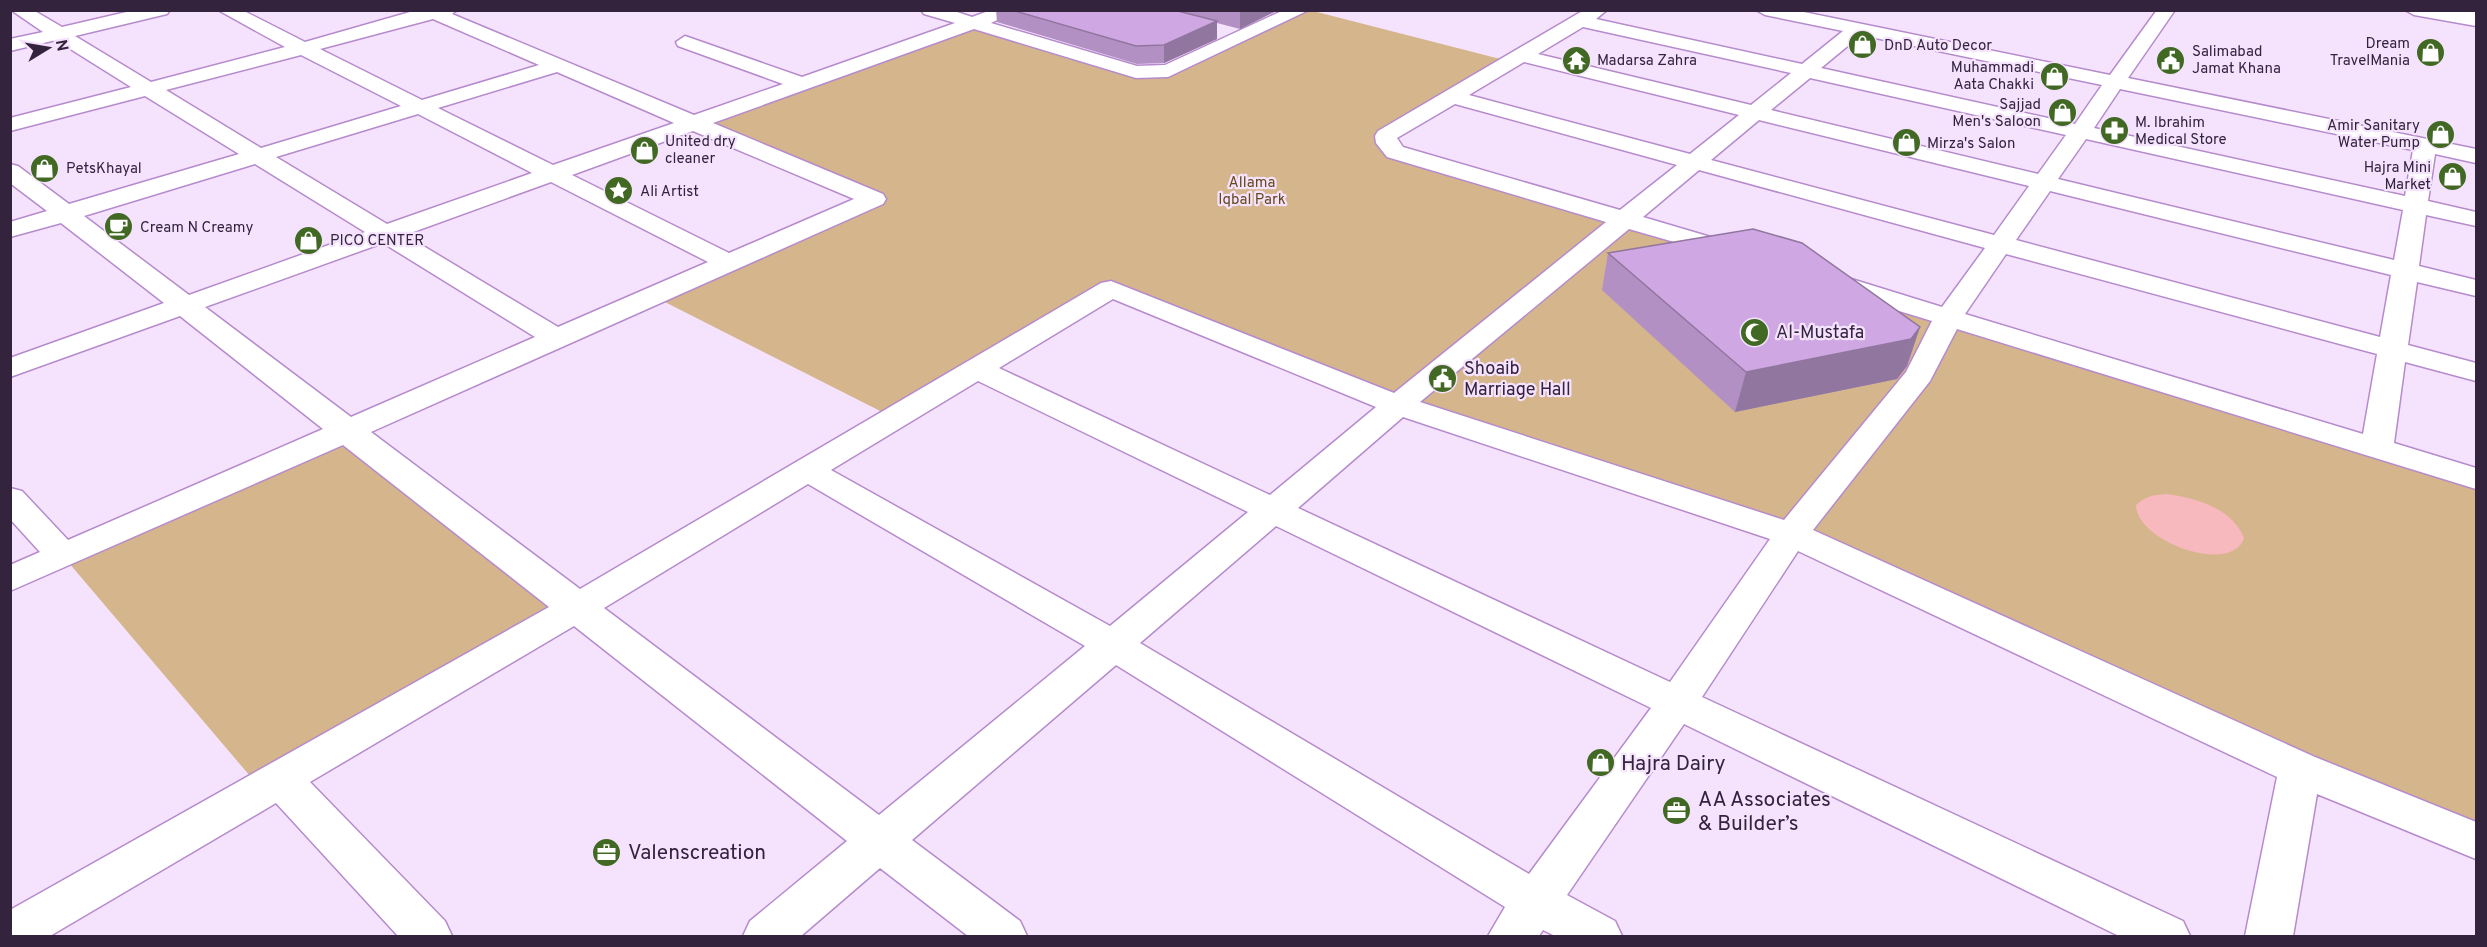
<svg xmlns="http://www.w3.org/2000/svg" width="2487" height="947" font-family="Overpass,sans-serif">
<style>
.green{fill:#d5b58c}
.water{fill:#f8b9be}
.lines{fill:none;stroke-linecap:round;stroke-linejoin:round}
.minor-casing{stroke:#b68bcc;stroke-width:3}
.major-casing{stroke:#b68bcc;stroke-width:3}
.highway-casing{stroke:#b68bcc;stroke-width:3}
.minor{fill:#fff;fill-rule:evenodd}
.major{fill:#fff;fill-rule:evenodd}
.highway{fill:#fff;fill-rule:evenodd}
.wall{fill:#b290c3}
.shaded-wall{fill:#91769f}
.building{fill:#cfa8e3;stroke:#91769f;stroke-width:1.5}
.labels{text-anchor:middle;stroke-width:4.5;stroke-linejoin:round;paint-order:stroke}
.far-poi-label{font-size:15px;fill:#34233d;stroke:#f5e3fe;text-anchor:start}
.far-park-label{font-size:15px;fill:#66481b;stroke:#f5e3fe}
.poi-label{font-size:18px;fill:#34233d;stroke:#f5e3fe;text-anchor:start}
.near-poi-label{font-size:21px;fill:#34233d;stroke:#f5e3fe;text-anchor:start}
</style>
<rect width="100%" height="100%" fill="#f5e3fe"/>
<g class="green">
<polygon points="1300,10 1313,11 1512,62 1387,143 1948,318 2476,479 2476,839 1791,534 1398,405 1111,289 894,418 653,296 873,200 694,123 973,23 1155,72"/>
<polygon points="348,431 576,608 261,789 63,556"/>
</g>
<path class="water" d="M2167,494C2196,498 2232,508 2244,538C2233,575 2137,543 2136,505C2145,496 2154,495 2167,494Z"/>
<g class="lines">
<defs>
<path id="minor" d="M11,10H33L62,27L135,10H170L167,14L75,36L151,82L285,47L218,10H242L305,42L417,10H457L452,14L694,115L783,84L678,46L676,42L685,36L802,77L955,23L924,14L921,10H951L972,17L991,10H1018L991,23L1137,66L1165,65L1284,10H1309L1168,77L1136,78L974,29L713,123L883,194L886,199L883,204L371,432L580,589L1101,283L1111,281L1394,393L1606,222L1387,157L1376,143L1375,136L1378,131L1584,10H1607L1596,19L1802,64L1843,31L1765,15L1756,10H1794L2110,75L2157,10H2175L2128,78L2476,149V163L2435,154L2428,201L2476,212V226L2426,215L2419,266L2476,280V296L2417,282L2408,345L2476,363V381L2405,362L2394,443L2476,468V489L1957,329L1930,381L1813,530L2315,757L2476,822V859L2317,794L2293,936H2245L2277,777L1798,551L1702,697L2183,921L2190,936H2119L1684,724L1567,895L1615,921L1622,936H1555L1543,930L1539,936H1488L1505,907L1116,665L912,840L1020,921L1027,936H968L880,868L801,936H743L750,921L847,841L574,626L310,782L445,921L452,936H398L276,803L50,936H10V910L549,607L343,445L10,591V565L40,552L10,519V488L22,491L68,540L323,429L180,316L10,377V358L164,303L61,223L10,237V222L47,211L10,183V164L18,166L69,204L239,154L145,96L10,131V118L131,87L56,40L10,51V39L43,32ZM433,19L539,65L422,100L320,49ZM1583,27L1791,73L1751,105L1538,54ZM1861,35L2102,85L2075,124L1821,68ZM301,55L401,106L261,148L166,90ZM1524,62L1739,115L1690,154L1469,95ZM557,72L674,123L553,165L438,108ZM1810,78L2066,135L2038,174L1771,110ZM2120,89L2413,150L2405,196L2094,128ZM1455,104L1677,165L1620,210L1403,147L1397,138ZM418,114L532,173L387,224L276,157ZM1759,120L2029,186L1994,235L1711,160ZM693,131L854,199L729,253L572,175ZM2086,139L2403,210L2394,260L2058,179ZM255,164L365,232L189,295L84,216ZM1699,170L1985,248L1942,307L1845,277L1836,275L1827,277L1823,283L1827,289L1932,321L1906,372L1784,520L1420,402L1629,229L1723,256L1732,259L1741,256L1745,251L1741,246L1643,217ZM551,182L708,262L558,327L405,235ZM2050,191L2391,275L2380,337L2016,240ZM383,243L535,337L351,417L205,307ZM2006,254L2377,354L2363,434L1965,314ZM1113,299L1376,407L1270,495L999,368ZM978,381L1248,512L1110,626L831,470ZM1403,417L1770,539L1670,682L1298,508ZM808,484L1085,646L879,815L604,608ZM1276,526L1651,708L1529,874L1140,643Z"/>
<polygon id="major" points="2405,10 2447,10 2476,16 2476,26 2414,15"/>
<polygon id="highway" points="2453,10 2476,10 2476,18 2456,14"/>
</defs>
<use href="#minor" class="minor-casing"/>
<use href="#major" class="major-casing"/>
<use href="#highway" class="highway-casing"/>
<use href="#minor" class="minor"/>
<use href="#major" class="major"/>
<use href="#highway" class="highway"/>
</g>
<g class="wall">
<polygon points="996,10 1278,10 1240,29 1217,23 1217,39 1164,63 1137,64 997,22"/>
<polygon points="1608,253 1920,327 1907,366 1897,379 1735,412 1602,290"/>
</g>
<g class="shaded-wall">
<polygon points="1242,10 1278,10 1240,29 1240,12"/>
<polygon points="1217,21 1217,39 1164,63 1164,45"/>
<polygon points="1920,327 1907,366 1897,379 1735,412 1746,372"/>
</g>
<g class="building">
<polygon points="1012,10 1174,10 1217,21 1164,45 1136,46"/>
<polygon points="1753,229 1802,243 1920,327 1911,339 1746,372 1608,253"/>
</g>
<defs>
<symbol id="shop-disc" viewBox="-11 -11 22 22"><circle r="9.5" fill="#426923" stroke="#f5e3fe"/><path d="M-5-2.5h2.3a2.7 3.5 0 0 1 5.4 0H5L5.5 6h-11ZM-1.5-2.5h3a1.5 2.3 0 0 0-3 0Z" fill="#fff"/></symbol>
<symbol id="temple-disc" viewBox="-11 -11 22 22"><circle r="9.5" fill="#426923" stroke="#f5e3fe"/><path d="M0-6L5-2H3V0L6.5 2.5H4V6H1.5V3h-3V6H-4V2.5H-6.5L-3 0V-2H-5Z" fill="#fff"/></symbol>
<symbol id="civic-disc" viewBox="-11 -11 22 22"><circle r="9.5" fill="#426923" stroke="#f5e3fe"/><path d="M-.6-6.5H3V-4.5H.6V-3L4-1V1h2V6H-6V1h2V-1L-.6-3ZM-1.2 2.5V6h2.4V2.5Z" fill="#fff"/></symbol>
<symbol id="pharmacy-disc" viewBox="-11 -11 22 22"><circle r="9.5" fill="#426923" stroke="#f5e3fe"/><path d="M-2-6h4v4h4v4h-4v4h-4v-4h-4v-4h4Z" fill="#fff"/></symbol>
<symbol id="sight-disc" viewBox="-11 -11 22 22"><circle r="9.5" fill="#426923" stroke="#f5e3fe"/><path d="M0-6L1.8-2.2L6-1.7L2.9 1.2L3.7 5.4L0 3.3L-3.7 5.4L-2.9 1.2L-6-1.7L-1.8-2.2Z" fill="#fff"/></symbol>
<symbol id="cafe-disc" viewBox="-11 -11 22 22"><circle r="9.5" fill="#426923" stroke="#f5e3fe"/><path d="M-5.5-4.5H6V0H3Q3 3.5 0 3.5H-2.5Q-5.5 3.5-5.5 0ZM3-3.2v2h1.7v-2ZM-6 4.5H4V6H-6Z" fill="#fff"/></symbol>
<symbol id="mosque-disc" viewBox="-11 -11 22 22"><circle r="9.5" fill="#426923" stroke="#f5e3fe"/><path d="M3.5-4.9A6 6 0 1 0 3.5 4.9A5 5 0 1 1 3.5-4.9Z" fill="#fff"/></symbol>
<symbol id="office-disc" viewBox="-11 -11 22 22"><circle r="9.5" fill="#426923" stroke="#f5e3fe"/><path d="M-6-3h4V-5.5h4V-3h4V5H-6ZM-1-4.5V-3h2v-1.5ZM-6 0V1H6V0Z" fill="#fff"/></symbol>
</defs>
<g fill-rule="evenodd">
<use href="#shop-disc" x="1846" y="28" width="33" height="33"/>
<use href="#shop-disc" x="2414" y="36" width="33" height="33"/>
<use href="#temple-disc" x="1560" y="44" width="33" height="33"/>
<use href="#civic-disc" x="2154" y="44" width="33" height="33"/>
<use href="#shop-disc" x="2038" y="60" width="33" height="33"/>
<use href="#shop-disc" x="2046" y="96" width="33" height="33"/>
<use href="#pharmacy-disc" x="2098" y="114" width="33" height="33"/>
<use href="#shop-disc" x="2424" y="118" width="33" height="33"/>
<use href="#shop-disc" x="1890" y="126" width="33" height="33"/>
<use href="#shop-disc" x="628" y="134" width="33" height="33"/>
<use href="#shop-disc" x="28" y="152" width="33" height="33"/>
<use href="#shop-disc" x="2436" y="160" width="33" height="33"/>
<use href="#sight-disc" x="602" y="174" width="33" height="33"/>
<use href="#cafe-disc" x="102" y="210" width="33" height="33"/>
<use href="#shop-disc" x="292" y="224" width="33" height="33"/>
<use href="#mosque-disc" x="1738" y="316" width="33" height="33"/>
<use href="#civic-disc" x="1426" y="362" width="33" height="33"/>
<use href="#shop-disc" x="1584" y="746" width="33" height="33"/>
<use href="#office-disc" x="1660" y="794" width="33" height="33"/>
<use href="#office-disc" x="590" y="836" width="33" height="33"/>
</g>
<g class="labels">
<g class="far-poi-label">
<text x="2410" y="48" text-anchor="end">Dream<tspan x="2410" dy="17">TravelMania</tspan></text>
<text x="1884" y="50">DnD Auto Decor</text>
<text x="2192" y="56">Salimabad<tspan x="2192" dy="17">Jamat Khana</tspan></text>
<text x="1597" y="65">Madarsa Zahra</text>
<text x="2034" y="72" text-anchor="end">Muhammadi<tspan x="2034" dy="17">Aata Chakki</tspan></text>
<text x="2041" y="109" text-anchor="end">Sajjad<tspan x="2041" dy="17">Men's Saloon</tspan></text>
<text x="2135" y="127">M. Ibrahim<tspan x="2135" dy="17">Medical Store</tspan></text>
<text x="2420" y="130" text-anchor="end">Amir Sanitary<tspan x="2420" dy="17">Water Pump</tspan></text>
<text x="665" y="146">United dry<tspan x="665" dy="17">cleaner</tspan></text>
<text x="1927" y="148">Mirza's Salon</text>
<text x="2431" y="172" text-anchor="end">Hajra Mini<tspan x="2431" dy="17">Market</tspan></text>
<text x="66" y="173">PetsKhayal</text>
<text x="640" y="196">Ali Artist</text>
<text x="140" y="232">Cream N Creamy</text>
<text x="330" y="245">PICO CENTER</text>
</g>
<g class="far-park-label">
<text x="1252" y="187">Allama<tspan x="1252" dy="17">Iqbal Park</tspan></text>
</g>
<g class="poi-label">
<text x="1776" y="338">Al-Mustafa</text>
<text x="1464" y="374">Shoaib<tspan x="1464" dy="21">Marriage Hall</tspan></text>
</g>
<g class="near-poi-label">
<text x="1621" y="770">Hajra Dairy</text>
<text x="1698" y="806">AA Associates<tspan x="1698" dy="24">&amp; Builder’s</tspan></text>
<text x="628" y="859">Valenscreation</text>
</g>
</g>
<rect width="2487" height="947" fill="none" stroke="#34233d" stroke-width="24"/>
<g transform="translate(48 48) rotate(79)" stroke="#f5e3fe" stroke-width="4.5" paint-order="stroke">
<path d="M0-4.5L10 22L0 15L-10 22Z" fill="#34233d"/>
<text y="-9" font-size="16" font-weight="bold" text-anchor="middle" fill="#34233d">N</text>
</g>
</svg>
